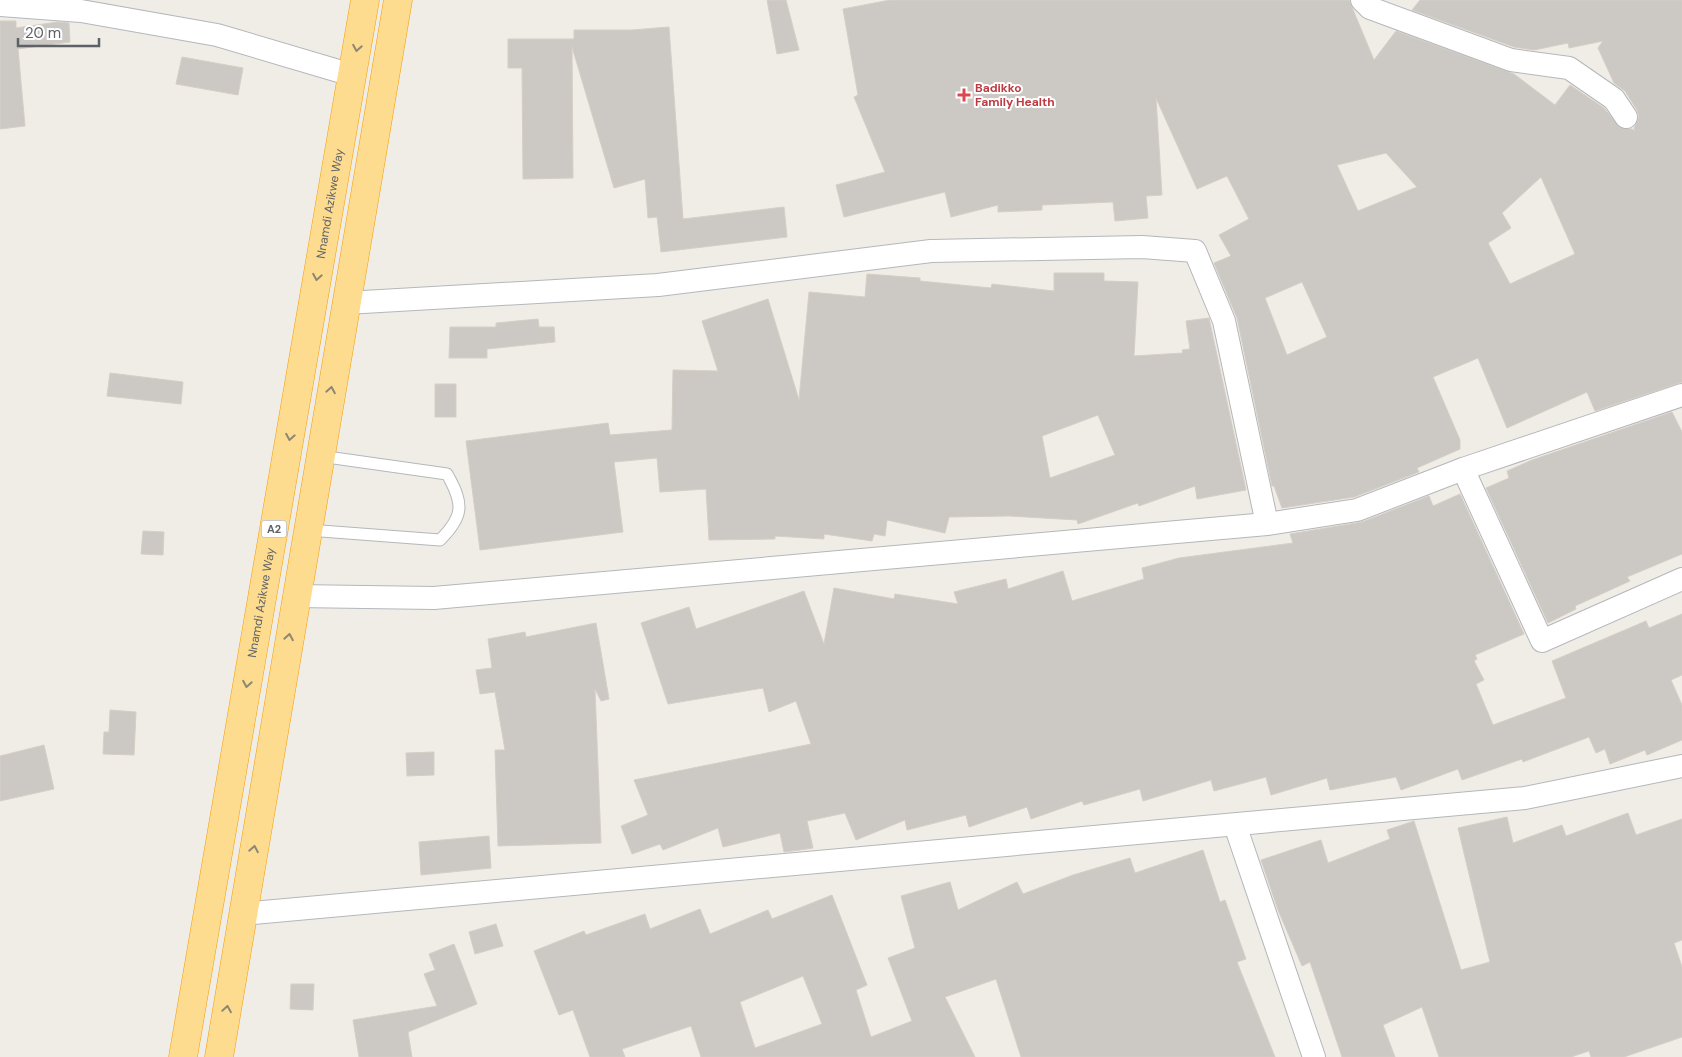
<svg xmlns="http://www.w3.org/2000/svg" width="1682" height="1057" font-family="'DM Sans',sans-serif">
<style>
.building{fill:#ccc8c4;stroke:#d5cfc5;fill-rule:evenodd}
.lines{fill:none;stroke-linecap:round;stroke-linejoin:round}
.lane-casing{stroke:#b4b7bb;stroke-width:13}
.street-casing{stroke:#b4b7bb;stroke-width:24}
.highway-casing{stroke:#f79c00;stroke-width:29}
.lane{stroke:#fff;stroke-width:11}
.street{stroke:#fff;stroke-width:22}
.highway{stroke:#fddc90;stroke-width:28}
.oneway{stroke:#8e8773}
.health-dot{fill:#e0444e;stroke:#fff;stroke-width:2}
.labels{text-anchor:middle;stroke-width:4;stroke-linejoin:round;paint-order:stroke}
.shield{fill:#fff;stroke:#8e9195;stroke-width:1}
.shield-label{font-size:11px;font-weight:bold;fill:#5e6267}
.health-label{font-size:12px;font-weight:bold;fill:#be3a42;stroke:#fff;text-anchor:start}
.street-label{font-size:12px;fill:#5e6267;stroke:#fff}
</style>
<rect width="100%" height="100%" fill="#f0ede7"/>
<g class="building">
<polygon points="767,0 786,0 799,50 777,54"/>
<path d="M890,0H1349L1374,60L1396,31L1514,74L1555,105L1570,85L1604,108L1620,128L1632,129L1635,131L1634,128L1639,117L1637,110L1625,91L1614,83L1598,48L1603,41L1569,48L1568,43L1534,50L1514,47L1412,10L1420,0H1682V382L1595,411L1587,392L1507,428L1478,358L1433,377L1460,440V449L1417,468L1419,472L1354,497L1282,508L1274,486H1272L1237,318L1214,263L1231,256L1219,235L1249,219L1227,176L1197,189L1156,98L1162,195L1146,196L1148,218L1115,221L1113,202L1042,205V210L998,212V205L951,217L945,192L844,217L836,185L885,172L854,97L858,95L843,9ZM1386,153L1417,187L1358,211L1337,165ZM1541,177L1575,254L1510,284L1488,243L1511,228L1502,213ZM1302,282L1327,337L1287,355L1265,298Z"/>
<polygon points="0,21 16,21 16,28 57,22 69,23 70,42 18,49 25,126 0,129"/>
<polygon points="669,27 683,219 784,207 787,237 661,252 657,217 648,218 645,179 614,188 572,47 573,178 523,179 522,68 508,68 508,39 574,39 574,30 632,30"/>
<polygon points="182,57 243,68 238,95 176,84"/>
<path d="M1054,273H1104V281L1138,282L1134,356L1183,353L1182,350L1190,349L1186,321L1209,318L1246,490L1197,499L1195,486L1139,506L1138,503L1078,524L1077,520L1009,516L949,517L945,533L887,520L885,536L874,534L872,541L824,534V539L775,536V539L709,540L706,489L660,492L657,458L614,462L623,532L480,550L466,441L608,423L610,435L672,430L673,370L718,371L702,321L768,299L799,400L809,292L865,297L867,274L920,278V281L991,288L992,284L1054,291ZM1098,415L1115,455L1050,478L1042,436Z"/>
<polygon points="538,319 539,327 554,327 555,342 487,349 487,358 449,358 450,327 496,327 496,323"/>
<polygon points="110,373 183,382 181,404 107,396"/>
<rect x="435" y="384" width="21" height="33"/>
<polygon points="1672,412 1682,432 1682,554 1627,577 1630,581 1575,606 1576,609 1548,623 1486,488 1509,478 1507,471 1532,460"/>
<polygon points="1460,494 1524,634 1475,655 1477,659 1474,661 1484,680 1476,684 1493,725 1566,698 1552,661 1646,621 1649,628 1682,614 1682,675 1671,680 1682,705 1682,740 1647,755 1645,750 1610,764 1605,749 1596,753 1589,737 1523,762 1522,759 1462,780 1458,769 1401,790 1396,777 1330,790 1327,778 1271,795 1266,777 1214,791 1211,780 1143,801 1140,789 1084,805 1082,801 1031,819 1027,807 969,827 966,815 907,830 905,820 856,840 845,813 807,821 813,848 800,850 784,852 780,833 723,847 718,828 663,850 660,844 632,854 621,826 648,815 634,780 811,744 796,701 769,712 763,688 668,704 641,623 689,607 696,629 804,591 824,644 834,588 894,599 895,594 958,604 954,592 1006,579 1008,589 1063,571 1072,601 1144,579 1142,568 1179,558 1293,543 1290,534 1362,522 1429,496 1433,506"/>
<polygon points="143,531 164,532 163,555 141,554"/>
<polygon points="596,623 609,699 601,701 595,689 601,843 498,846 495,750 505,750 495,692 480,694 476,670 492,668 488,639 525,632 526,637"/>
<polygon points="110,710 136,712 134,755 103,754 104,732 109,732"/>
<polygon points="44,745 54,789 0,801 0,756"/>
<polygon points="434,752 434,775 407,776 406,753"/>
<polygon points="1628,813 1636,835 1682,819 1682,940 1674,943 1682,967 1682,1037 1624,1057 1591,1057 1589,1051 1571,1057 1439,1057 1422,1007 1383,1025 1395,1057 1342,1057 1310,962 1302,966 1278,910 1261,860 1321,840 1328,863 1390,839 1387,830 1414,821 1461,970 1490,962 1458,828 1507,817 1513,843 1562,825 1566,836"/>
<polygon points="489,836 491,868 421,875 419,842"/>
<path d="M1203,850L1220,902L1225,900L1246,959L1237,962L1275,1057H1021L996,979L945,997L975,1057H701L691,1026L622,1049L625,1057H590L573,1010L559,1015L534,951L584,931L586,935L645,914L650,929L700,909L710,934L768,910L772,919L832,895L867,985L856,990L871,1037L912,1021L888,958L915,948L901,896L950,882L958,910L1017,882L1023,894L1073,875L1130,858L1135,873ZM803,976L822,1024L755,1048L740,1002Z"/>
<polygon points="496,924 503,946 475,954 469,932"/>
<polygon points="454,944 477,1004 408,1032 412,1057 359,1057 353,1020 437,1006 424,974 435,970 429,954"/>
<polygon points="291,984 314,984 313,1010 290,1009"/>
</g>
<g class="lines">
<defs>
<path id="lane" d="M308,530L440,540C464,516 464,504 447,474L320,456"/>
<g id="street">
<polyline points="1362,0 1370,8 1511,60 1569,68 1614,99 1626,117"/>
<polyline points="0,5 81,11 217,35 352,75"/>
<polyline points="346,303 658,285 931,251 1142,247 1195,251 1224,321 1267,524"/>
<polyline points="1463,469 1542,641 1682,579"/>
<polyline points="296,596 434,598 1267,524 1357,510 1463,469 1682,395"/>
<polyline points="1235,825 1314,1057"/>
<polyline points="242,914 1525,798 1682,766"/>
</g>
<g id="highway">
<path id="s1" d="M183,1057L365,0"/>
<polyline points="219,1057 398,0"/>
</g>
</defs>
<use href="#lane" class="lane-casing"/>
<use href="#street" class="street-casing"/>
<use href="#highway" class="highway-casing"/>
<use href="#lane" class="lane"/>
<use href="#street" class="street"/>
<use href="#highway" class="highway"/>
</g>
<defs><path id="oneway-chevron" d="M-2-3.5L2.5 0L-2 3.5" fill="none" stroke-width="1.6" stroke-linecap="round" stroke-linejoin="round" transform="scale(1.25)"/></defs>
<g class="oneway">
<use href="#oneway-chevron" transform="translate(357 48) rotate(100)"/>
<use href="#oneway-chevron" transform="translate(317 277) rotate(100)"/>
<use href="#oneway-chevron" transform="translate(331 390) rotate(-80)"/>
<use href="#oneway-chevron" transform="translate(290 437) rotate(100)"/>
<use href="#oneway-chevron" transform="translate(289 637) rotate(-80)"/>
<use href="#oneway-chevron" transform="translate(247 684) rotate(100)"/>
<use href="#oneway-chevron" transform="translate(254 849) rotate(-80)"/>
<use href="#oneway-chevron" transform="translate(227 1009) rotate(-81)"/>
</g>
<path class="health-dot" d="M961.5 87.5h5v5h5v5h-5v5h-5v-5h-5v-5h5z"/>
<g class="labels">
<rect class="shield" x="261.5" y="520.5" width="25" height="17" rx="4"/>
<g class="shield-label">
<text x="274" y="533">A2</text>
</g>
<g class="health-label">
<text x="975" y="92">Badikko<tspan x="975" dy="14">Family Health</tspan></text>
</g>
<g class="street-label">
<text dy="4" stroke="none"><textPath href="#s1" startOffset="866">Nnamdi Azikwe Way</textPath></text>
<text dy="4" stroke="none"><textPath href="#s1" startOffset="461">Nnamdi Azikwe Way</textPath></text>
</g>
</g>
<path d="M18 38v8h81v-8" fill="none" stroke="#5e6267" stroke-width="2.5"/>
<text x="25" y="38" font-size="15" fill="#5e6267" stroke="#ffffff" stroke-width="4" paint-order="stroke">20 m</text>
</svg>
